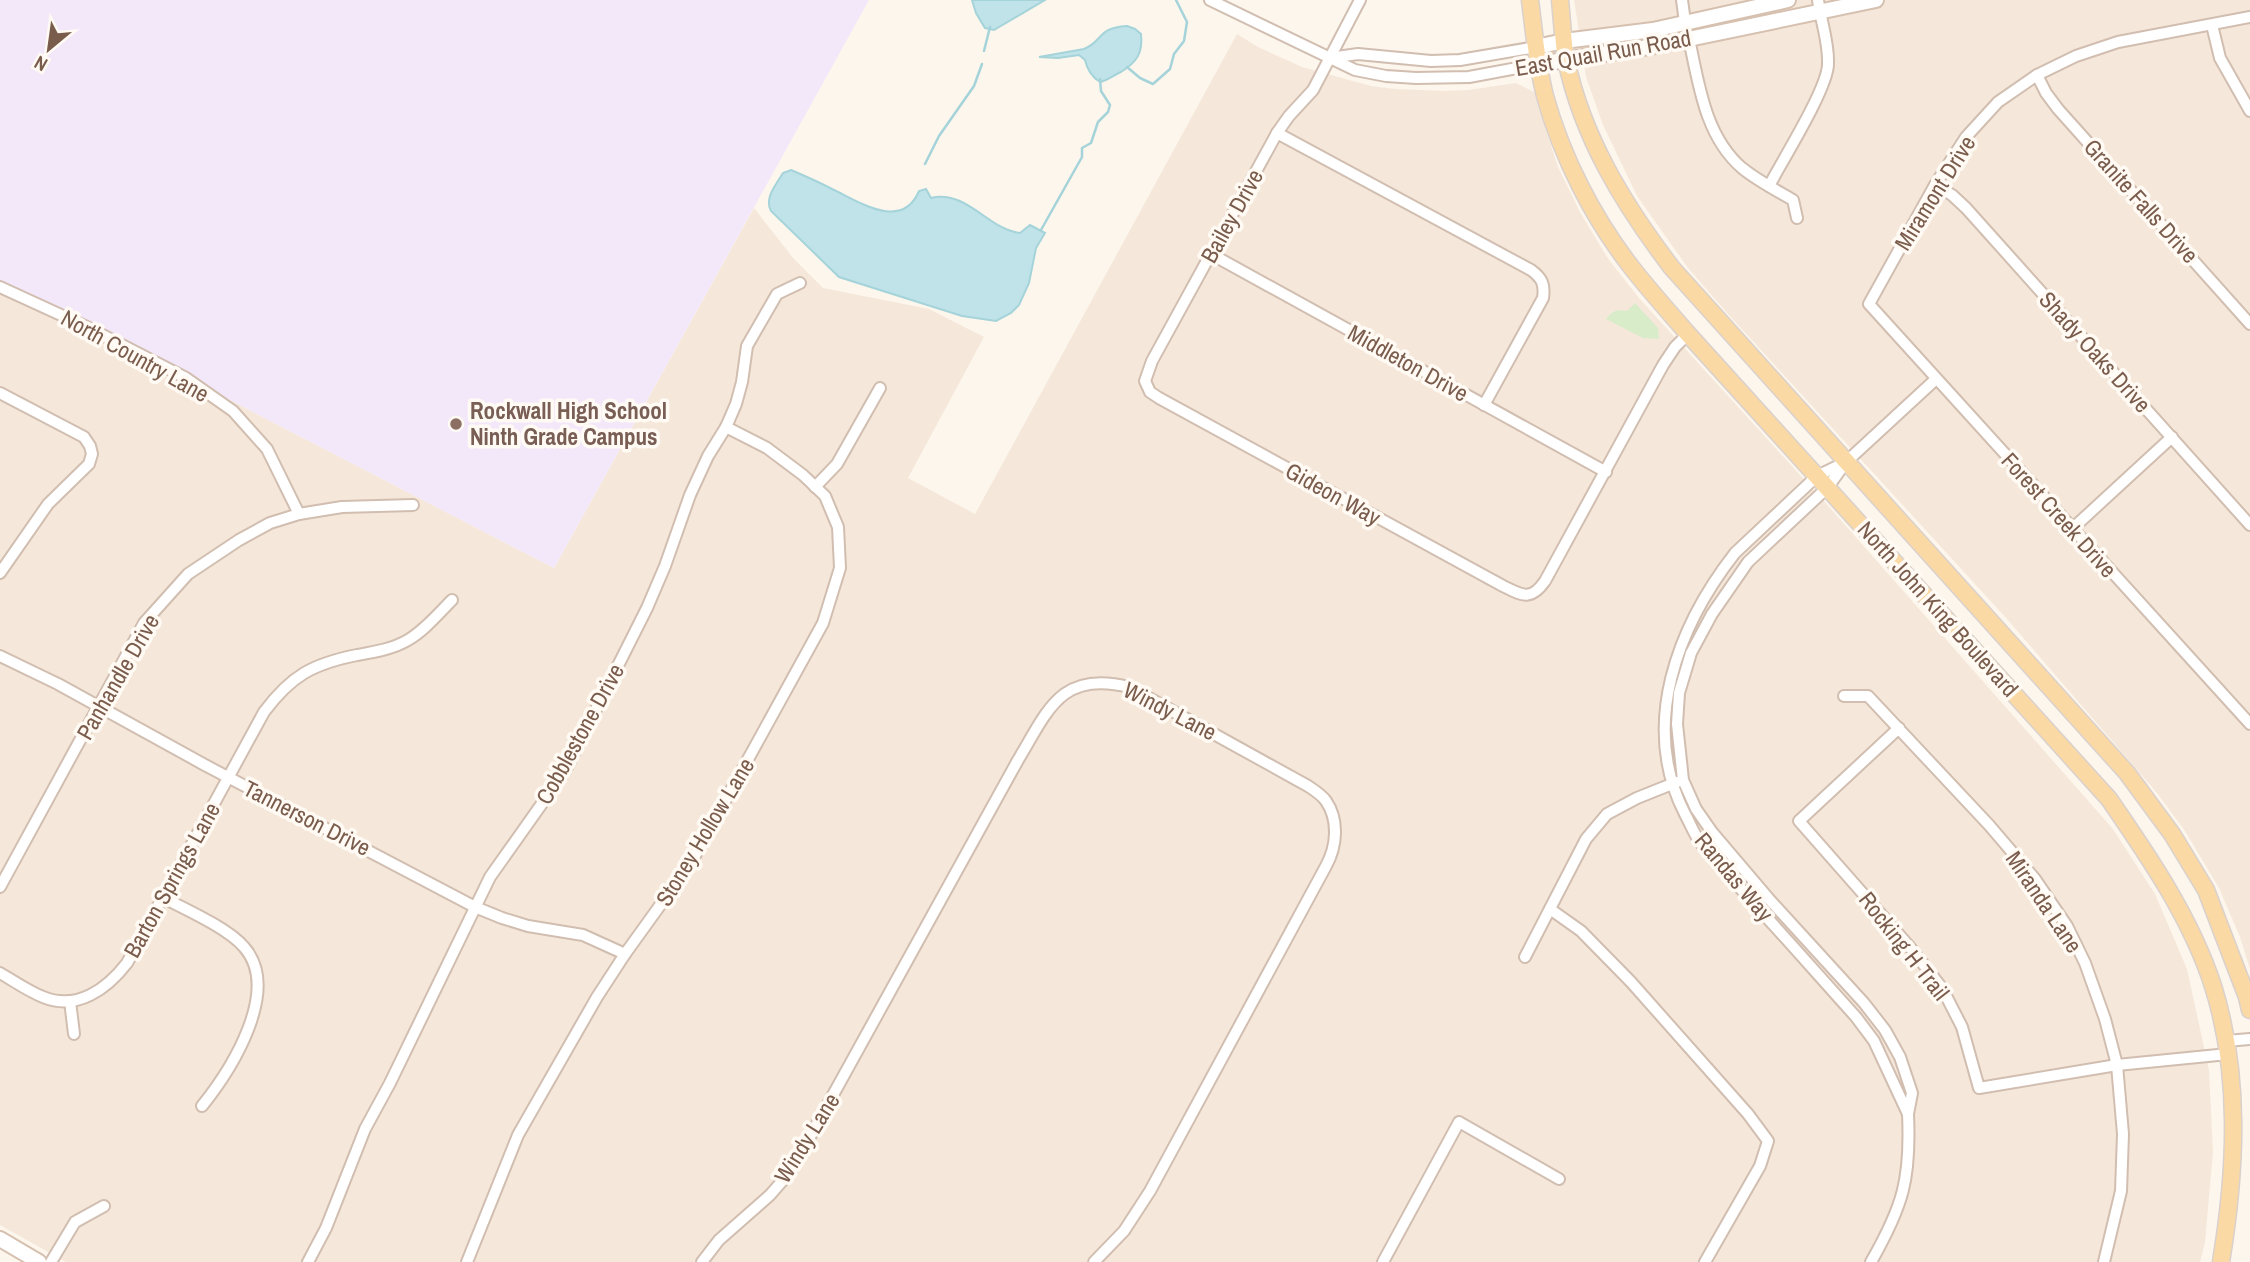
<svg xmlns="http://www.w3.org/2000/svg" width="2250" height="1262" font-family="'Archivo Narrow',sans-serif">
<style>
.residential{fill:#f5e8da}
.education{fill:#f3e8fa}
.green{fill:#d8ecc9}
.water{fill:#bfe3e8;stroke:#a5d3da;stroke-width:2}
.lines{fill:none;stroke-linecap:round;stroke-linejoin:round}
.stream{stroke:#a5d3da;stroke-width:2.5}
.street-casing{stroke:#d1beb0;stroke-width:14}
.secondary-casing{stroke:#d6c0b0;stroke-width:18}
.primary-casing{stroke:#dad1cd;stroke-width:19}
.street{stroke:#fff;stroke-width:10}
.secondary{stroke:#fff;stroke-width:14}
.primary{stroke:#fbd9a5;stroke-width:16}
.education-dot{fill:#8d6e63;stroke:#fffaf3;stroke-width:2.5}
.labels{text-anchor:middle;stroke-width:7;stroke-linejoin:round;paint-order:stroke}
.street-label{font-size:23px;fill:#7a5c4d;stroke:#fffaf3}
.education-label{font-size:23px;font-weight:bold;fill:#785e54;stroke:#fffaf3;text-anchor:start}
</style>
<rect width="100%" height="100%" fill="#fdf6ec"/>
<g class="residential">
<polygon points="1574,0 2250,0 2250,969 2240,937 2219,888 2185,831 2157,793 2007,619 1727,313 1688,268 1637,196 1603,125 1586,77"/>
<polygon points="1237,34 1258,47 1302,67 1371,86 1395,89 1444,91 1468,90 1516,83 1534,92 1558,167 1581,214 1609,260 1639,298 1831,509 2113,829 2155,894 2187,969 2209,1070 2213,1152 2205,1242 2200,1262 66,1262 0,1225 0,281 554,568 754,208 794,259 823,288 929,309 984,337 908,478 975,514"/>
</g>
<polygon class="education" points="0,0 869,0 554,568 0,281"/>
<path class="green" d="M1635,303L1658,328L1659,339L1643,338L1606,319C1613,311 1616,309 1627,311Z"/>
<g class="water">
<polygon points="972,0 1045,0 994,30 985,28 976,13"/>
<path d="M1127,26L1135,29L1141,34C1143,53 1137,62 1121,72C1114,75 1108,80 1100,82C1092,77 1087,69 1085,60L1079,55L1058,58L1039,57L1084,49C1104,41 1096,28 1127,26Z"/>
<path d="M791,170C805,176 819,182 832,189C858,201 902,232 919,191L926,189L931,198C966,189 989,230 1020,233L1030,225L1045,233L1036,248L1029,283L1019,305L1011,313L996,321L962,316L839,277L771,211C764,198 776,185 783,173Z"/>
</g>
<g class="lines">
<g class="stream">
<polyline points="984,51 990,27"/>
<polyline points="1127,67 1140,78 1153,84 1170,69 1174,54 1184,41 1187,22 1176,0"/>
<polyline points="925,164 939,136 974,86 982,64"/>
<polyline points="1041,230 1082,157 1082,148 1091,143 1098,122 1108,112 1110,105 1101,91 1100,79"/>
</g>
<defs>
<g id="street">
<polyline points="1210,0 1355,70 1386,76 1416,78 1469,77 1539,64"/>
<path d="M1360,0L1313,90L1289,116L1277,133L1152,361L1145,381L1150,392L1159,398L1503,586C1523,596 1531,601 1545,581L1663,365L1675,347L1688,334"/>
<polyline points="1682,0 1685,22"/>
<polyline points="2250,17 2118,42 2076,56 2037,75 1998,102 1966,137 1935,185 1869,304 2250,724"/>
<polyline points="2212,25 2220,58 2250,111"/>
<path d="M1689,39C1699,85 1705,136 1742,168C1758,181 1776,190 1793,200L1797,218"/>
<polyline points="1330,58 1358,54 1431,61 1460,60 1536,47"/>
<polyline points="2037,75 2046,93 2058,109 2250,324"/>
<path d="M1277,133L1531,270C1542,278 1545,284 1543,298L1484,405"/>
<polyline points="1935,185 1952,195 1966,208 2250,525"/>
<path d="M1769,186C1782,161 1828,88 1828,64C1829,42 1821,22 1818,0"/>
<polyline points="1211,254 1606,472"/>
<polyline points="0,287 85,326 186,378 233,411 267,449 299,514"/>
<polyline points="0,393 84,437 90,446 92,454 89,464 48,504 0,573"/>
<path d="M1846,462L1817,476L1735,553C1678,626 1639,725 1685,814C1690,823 1694,834 1700,842C1714,862 1733,879 1749,898C1785,937 1820,977 1856,1017L1874,1041L1908,1114L1912,1093L1900,1057L1885,1030L1864,1003L1769,899L1712,832L1696,809L1683,780L1677,724L1679,693L1691,653L1712,614L1748,562L1828,487L1846,462L1936,379"/>
<polyline points="815,487 837,464 880,388"/>
<polyline points="2072,529 2172,437"/>
<polyline points="0,656 58,684 203,764 475,907 502,918 528,926 583,935 625,954"/>
<polyline points="1844,696 1868,696 1989,825 2035,879 2067,926 2085,963 2105,1019 2117,1065 2123,1134 2121,1191 2104,1262"/>
<polyline points="1899,728 1799,821 1909,946 1942,988 1962,1027 1979,1088 2117,1065 2228,1054"/>
<polyline points="0,887 144,623 188,574 239,540 270,523 299,514 342,507 413,505"/>
<path d="M162,897C185,909 228,928 244,947C282,990 231,1070 202,1106"/>
<polyline points="1550,909 1581,931 1631,982 1748,1114 1768,1141 1760,1166 1705,1262"/>
<polyline points="1525,957 1586,839 1607,814 1637,798 1677,782"/>
<path d="M0,973C14,981 28,991 43,997C77,1011 107,989 127,963L264,712C291,676 312,664 357,655C374,652 393,649 408,640C425,630 438,614 452,600"/>
<polyline points="70,1001 74,1034"/>
<polyline points="2226,1041 2250,1039"/>
<polyline points="51,1262 75,1222 104,1206"/>
<polyline points="308,1262 326,1228 365,1129 390,1083 490,877 565,771 647,608 665,566 690,495 708,456 726,427 736,404 742,382 747,346 777,294 800,283"/>
<polyline points="467,1262 518,1135 538,1100 597,997 625,954 692,861 823,623 840,568 838,527 825,496 803,475 767,448 726,427"/>
<path d="M702,1262L719,1240L770,1195L791,1171L1018,760C1048,710 1061,670 1129,687L1308,786C1314,790 1322,795 1326,801C1339,820 1337,846 1326,866L1150,1191L1124,1231L1094,1262"/>
<polyline points="1383,1262 1459,1122 1559,1179"/>
<path d="M1871,1262C1903,1206 1911,1179 1908,1114"/>
</g>
<g id="secondary">
<polyline points="1536,47 1564,41 1653,30 1788,0"/>
<polyline points="1539,64 1655,46 1876,0"/>
<polyline points="0,1239 39,1262"/>
</g>
<g id="primary">
<path d="M1530,0C1534,32 1537,65 1545,96C1562,157 1593,218 1632,268C1650,291 1669,312 1688,334L2109,799C2149,857 2191,918 2213,986C2241,1075 2236,1171 2221,1262"/>
<path d="M1560,0C1562,20 1563,40 1566,59C1582,137 1624,205 1672,268L2127,773L2172,834L2206,890L2247,997L2250,1010"/>
</g>
</defs>
<use href="#street" class="street-casing"/>
<use href="#secondary" class="secondary-casing"/>
<use href="#primary" class="primary-casing"/>
<use href="#street" class="street"/>
<use href="#secondary" class="secondary"/>
<use href="#primary" class="primary"/>
</g>
<circle class="education-dot" cx="456" cy="424" r="7"/>
<g class="labels">
<g class="street-label">
<text transform="translate(1603 53) rotate(-10)" y="8">East Quail Run Road</text>
<text transform="translate(1935 193) rotate(-58)" y="8">Miramont Drive</text>
<text transform="translate(2141 201) rotate(48)" y="8">Granite Falls Drive</text>
<text transform="translate(1232 216) rotate(-61)" y="8">Bailey Drive</text>
<text transform="translate(2095 352) rotate(48)" y="8">Shady Oaks Drive</text>
<text transform="translate(135 356) rotate(29)" y="8">North Country Lane</text>
<text transform="translate(1408 363) rotate(29)" y="8">Middleton Drive</text>
<text transform="translate(1333 494) rotate(29)" y="8">Gideon Way</text>
<text transform="translate(2059 515) rotate(48)" y="8">Forest Creek Drive</text>
<text transform="translate(1938 609) rotate(48)" y="8">North John King Boulevard</text>
<text transform="translate(118 677) rotate(-60)" y="8">Panhandle Drive</text>
<text transform="translate(1170 711) rotate(27)" y="8">Windy Lane</text>
<text transform="translate(580 734) rotate(-61)" y="8">Cobblestone Drive</text>
<text transform="translate(307 818) rotate(27)" y="8">Tannerson Drive</text>
<text transform="translate(705 832) rotate(-59)" y="8">Stoney Hollow Lane</text>
<text transform="translate(1734 877) rotate(50)" y="8">Randas Way</text>
<text transform="translate(172 880) rotate(-61)" y="8">Barton Springs Lane</text>
<text transform="translate(2044 902) rotate(56)" y="8">Miranda Lane</text>
<text transform="translate(1904 946) rotate(52)" y="8">Rocking H Trail</text>
<text transform="translate(807 1138) rotate(-58)" y="8">Windy Lane</text>
</g>
<g class="education-label">
<text x="470" y="419">Rockwall High School<tspan x="470" dy="26">Ninth Grade Campus</tspan></text>
</g>
</g>
<g transform="translate(49 49) rotate(209)" stroke="#fffaf3" stroke-width="5" paint-order="stroke">
<path d="M0-5L12 26L0 18L-12 26Z" fill="#7a5c4d"/>
<text y="-10" font-size="19" font-weight="bold" text-anchor="middle" fill="#7a5c4d">N</text>
</g>
</svg>
